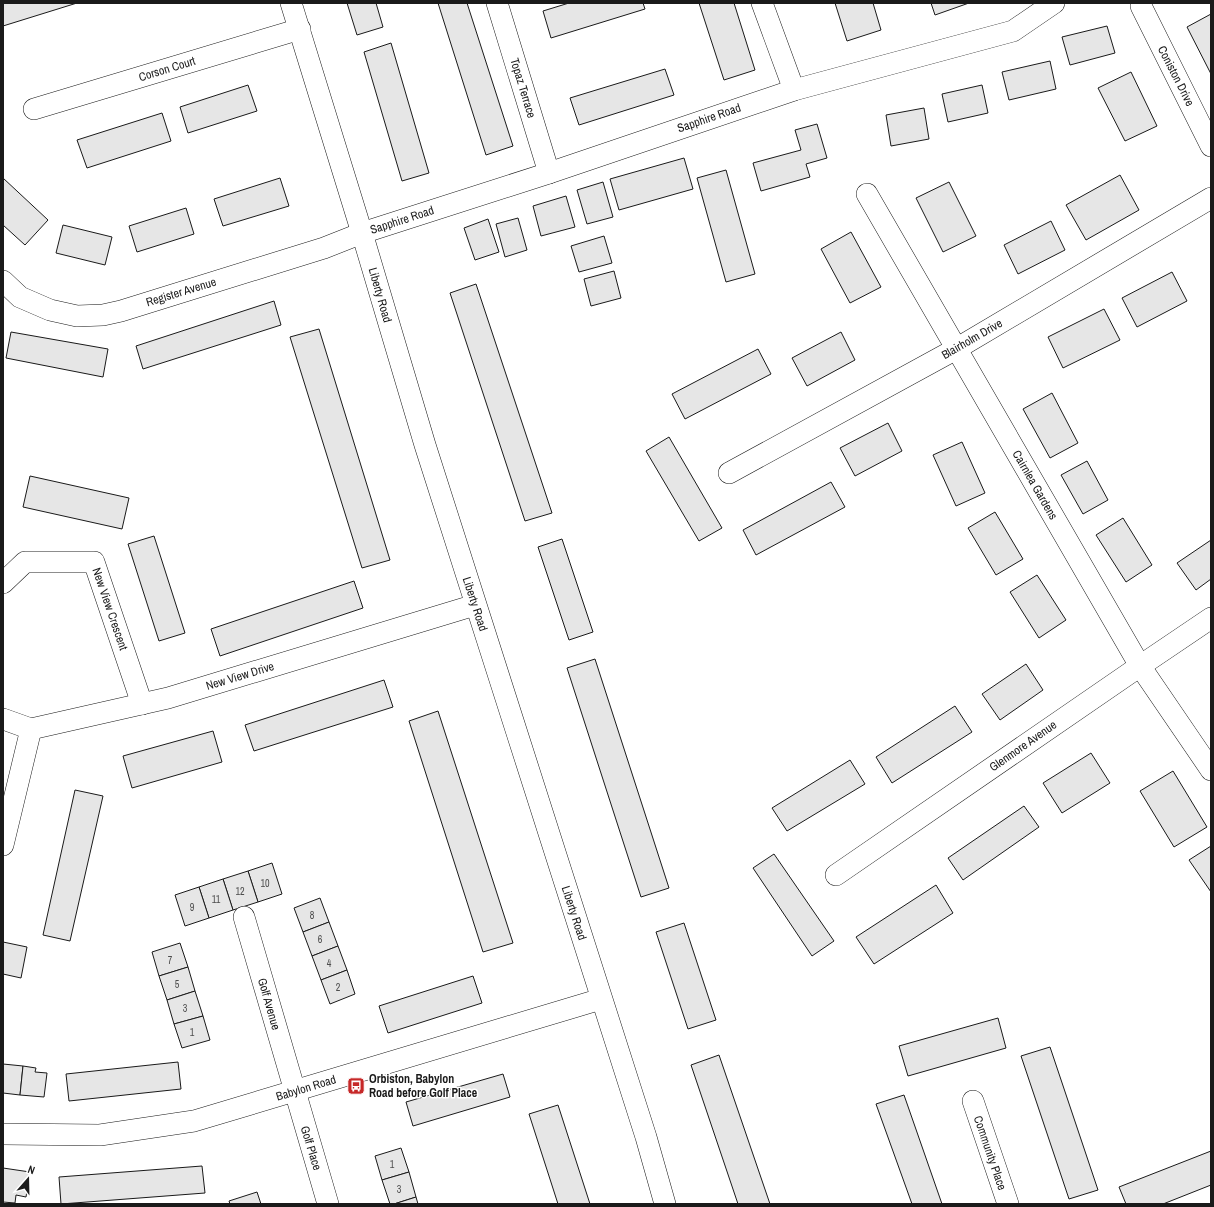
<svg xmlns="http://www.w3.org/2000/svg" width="1214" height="1207" font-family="'Archivo Narrow',sans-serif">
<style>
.building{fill:#e6e6e6;stroke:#1a1a1a}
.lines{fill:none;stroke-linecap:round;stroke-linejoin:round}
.street-casing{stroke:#1a1a1a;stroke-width:22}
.street{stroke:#fff;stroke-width:21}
.labels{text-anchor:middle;stroke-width:3;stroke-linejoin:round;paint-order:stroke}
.number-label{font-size:10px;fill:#4d4d4d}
.street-label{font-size:12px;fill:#1a1a1a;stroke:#fff}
.poi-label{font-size:12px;font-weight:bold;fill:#1a1a1a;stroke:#fff;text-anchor:start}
</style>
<rect width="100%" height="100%" fill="#fff"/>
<g class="building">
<polygon points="3,3 77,3 3,26"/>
<polygon points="347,3 376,3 383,27 357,35"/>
<polygon points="438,3 467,3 513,146 486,155"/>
<polygon points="569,3 643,3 645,9 551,38 543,11"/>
<polygon points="699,3 734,3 755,70 724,80"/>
<polygon points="835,3 873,3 881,30 847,41"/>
<polygon points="931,3 969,3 935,15"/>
<polygon points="1211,14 1211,74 1187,27"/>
<polygon points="1107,26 1115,53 1070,65 1062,37"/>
<polygon points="391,43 429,173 402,181 364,52"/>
<polygon points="1050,61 1056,89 1009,100 1002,72"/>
<polygon points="665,69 674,95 579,125 570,98"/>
<polygon points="1131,72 1157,126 1125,141 1098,88"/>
<polygon points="248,85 257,111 188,133 180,107"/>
<polygon points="982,85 988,113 948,122 942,94"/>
<polygon points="924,108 929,139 891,146 886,115"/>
<polygon points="162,113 171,141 87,168 77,140"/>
<polygon points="817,124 827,158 806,164 810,177 761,191 753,163 801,150 795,130"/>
<polygon points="684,158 693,189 619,210 610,179"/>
<polygon points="726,170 755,274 726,282 697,178"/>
<polygon points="1120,175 1139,210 1086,240 1066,205"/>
<polygon points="3,178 48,220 25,245 3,225"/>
<polygon points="280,178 289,206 223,226 214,199"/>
<polygon points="603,182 613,217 587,224 577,190"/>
<polygon points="949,182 976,236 943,252 916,198"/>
<polygon points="566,196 575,227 541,236 533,206"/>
<polygon points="186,208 194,234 137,252 129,226"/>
<polygon points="518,218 527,250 505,257 496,224"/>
<polygon points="488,219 499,252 475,260 464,228"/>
<polygon points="1051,221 1065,250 1018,274 1004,245"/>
<polygon points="63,225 112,237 105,265 56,253"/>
<polygon points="851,232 881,287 850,303 821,249"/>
<polygon points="604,236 612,263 579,272 571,246"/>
<polygon points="614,271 621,298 591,306 584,279"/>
<polygon points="1172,272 1187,301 1137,327 1122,298"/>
<polygon points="476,284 552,513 525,521 450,293"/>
<polygon points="274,301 281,325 143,369 136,346"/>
<polygon points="1104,309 1120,340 1063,368 1048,337"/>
<polygon points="319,329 390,560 362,568 290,337"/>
<polygon points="11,332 108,349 103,377 6,358"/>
<polygon points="841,332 855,360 807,386 792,358"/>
<polygon points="758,349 771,374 685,419 672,394"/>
<polygon points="1052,393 1078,443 1050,458 1023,409"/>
<polygon points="888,423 902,451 855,476 840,448"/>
<polygon points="669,437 722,528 699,541 646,451"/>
<polygon points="962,442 985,493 956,506 933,455"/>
<polygon points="1087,461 1108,500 1083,514 1061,475"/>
<polygon points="30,476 129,498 122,529 23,507"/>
<polygon points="831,482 845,507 756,555 743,530"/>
<polygon points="995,512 1023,559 996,575 968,528"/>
<polygon points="1123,518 1152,565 1126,582 1096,535"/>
<polygon points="154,536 185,633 159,641 128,544"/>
<polygon points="562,539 593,632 569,640 538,547"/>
<polygon points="1211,540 1211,579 1196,590 1177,563"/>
<polygon points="1037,575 1066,620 1039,638 1010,592"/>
<polygon points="354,581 363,608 220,656 211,629"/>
<polygon points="595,659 669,888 641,897 567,668"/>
<polygon points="1026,664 1043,690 1000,720 982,694"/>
<polygon points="384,680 393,707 254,751 245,725"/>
<polygon points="955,706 972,732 892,783 876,757"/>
<polygon points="438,711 513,943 483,952 409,721"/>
<polygon points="213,731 222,762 132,788 123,756"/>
<polygon points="1091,753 1110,783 1062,813 1043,783"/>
<polygon points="850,760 865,784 787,831 772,808"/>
<polygon points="1173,771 1207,827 1174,847 1140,791"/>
<polygon points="75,790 103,796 70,941 43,935"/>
<polygon points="1024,806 1039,827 963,880 948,858"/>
<polygon points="1211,846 1211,892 1189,860"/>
<polygon points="774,854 834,941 812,956 753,868"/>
<polygon points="272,863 282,894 258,902 248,871"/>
<polygon points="248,871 258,902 233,910 223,879"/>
<polygon points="223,879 233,910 209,918 199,887"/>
<polygon points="936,885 953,913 874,964 856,937"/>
<polygon points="199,887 209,918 185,926 175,895"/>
<polygon points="320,898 329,922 303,932 294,908"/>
<polygon points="329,922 338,946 312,956 303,932"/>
<polygon points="684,923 716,1020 688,1029 656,932"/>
<polygon points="3,942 27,947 21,978 3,974"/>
<polygon points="180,943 188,967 159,976 152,952"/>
<polygon points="338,946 347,970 321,980 312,956"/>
<polygon points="188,967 195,991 167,1000 159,976"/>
<polygon points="347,970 355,994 330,1004 321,980"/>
<polygon points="473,976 482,1003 388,1033 379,1006"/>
<polygon points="195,991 203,1016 174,1024 167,1000"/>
<polygon points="203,1016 210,1040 182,1048 174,1024"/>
<polygon points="998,1018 1006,1048 908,1076 899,1046"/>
<polygon points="1050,1047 1098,1190 1069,1199 1021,1056"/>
<polygon points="719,1055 770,1204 738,1204 691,1065"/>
<polygon points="178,1062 181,1089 69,1101 66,1074"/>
<polygon points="3,1064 23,1066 20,1095 3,1093"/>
<polygon points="23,1066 36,1068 35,1072 47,1073 44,1097 20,1095"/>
<polygon points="503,1074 510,1097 413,1126 406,1102"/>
<polygon points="904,1095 942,1204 912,1204 876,1104"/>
<polygon points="558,1105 590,1204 558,1204 529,1114"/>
<polygon points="401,1148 409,1172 382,1180 375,1156"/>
<polygon points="1211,1151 1211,1185 1163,1204 1126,1204 1119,1187"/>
<polygon points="202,1166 205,1193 61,1204 59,1177"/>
<polygon points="3,1168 30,1172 26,1197 16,1195 15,1203 3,1202"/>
<polygon points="409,1172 416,1197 394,1204 390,1204 382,1180"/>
<polygon points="257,1192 261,1204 230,1204 229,1201"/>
<polygon points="416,1197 418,1204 394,1204"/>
</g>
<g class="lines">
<defs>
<g id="street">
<polyline points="291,3 362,233 425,445 646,1137 665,1204"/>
<polyline points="497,3 549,173"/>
<polyline points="762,3 794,90"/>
<polyline points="1141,6 1211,146"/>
<polyline points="34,109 300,29"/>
<polyline points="867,194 1140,666 1211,770"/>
<polyline points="3,281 20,297 50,310 77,316 103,315 121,311 324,248 362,233 549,173 794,90 1013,31 1054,3"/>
<polyline points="729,473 956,349 1211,198"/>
<polyline points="3,583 25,562 94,562 142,704"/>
<polyline points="3,719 31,729 168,698 475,605"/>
<polyline points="3,845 31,729"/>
<polyline points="836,875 1140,666 1211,618"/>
<polyline points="244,917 328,1204"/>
<polyline points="973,1101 1008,1204"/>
<polyline points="3,1134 100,1135 194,1121 601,999"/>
</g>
</defs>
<use href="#street" class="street-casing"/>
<use href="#street" class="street"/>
</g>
<defs>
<symbol id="bus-square" viewBox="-11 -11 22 22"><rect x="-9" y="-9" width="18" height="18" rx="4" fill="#c62828" stroke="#fff"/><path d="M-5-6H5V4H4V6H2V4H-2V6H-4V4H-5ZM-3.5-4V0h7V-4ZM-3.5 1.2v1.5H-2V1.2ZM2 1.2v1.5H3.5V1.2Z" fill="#fff"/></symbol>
</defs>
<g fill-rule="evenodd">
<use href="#bus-square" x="346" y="1076" width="20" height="20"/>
</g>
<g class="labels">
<g class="number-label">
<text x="265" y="887">10</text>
<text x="240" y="895">12</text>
<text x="216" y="903">11</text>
<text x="192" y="911">9</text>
<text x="312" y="919">8</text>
<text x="320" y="943">6</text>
<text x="170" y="964">7</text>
<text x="329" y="967">4</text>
<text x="177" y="988">5</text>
<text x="338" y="991">2</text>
<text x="185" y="1012">3</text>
<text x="192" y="1036">1</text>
<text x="392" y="1168">1</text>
<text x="399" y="1193">3</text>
</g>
<g class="street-label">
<text transform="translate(167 69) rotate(-17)" y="4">Corson Court</text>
<text transform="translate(1176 76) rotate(63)" y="4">Coniston Drive</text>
<text transform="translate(523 88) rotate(73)" y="4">Topaz Terrace</text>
<text transform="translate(709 118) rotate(-19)" y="4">Sapphire Road</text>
<text transform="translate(402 220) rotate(-18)" y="4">Sapphire Road</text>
<text transform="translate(181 292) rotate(-17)" y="4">Register Avenue</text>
<text transform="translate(380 295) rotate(74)" y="4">Liberty Road</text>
<text transform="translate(972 339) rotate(-30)" y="4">Blairholm Drive</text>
<text transform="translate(1035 485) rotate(60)" y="4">Cairnlea Gardens</text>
<text transform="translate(475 604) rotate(72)" y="4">Liberty Road</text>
<text transform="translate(110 609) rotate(71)" y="4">New View Crescent</text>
<text transform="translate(240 676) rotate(-17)" y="4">New View Drive</text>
<text transform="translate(1023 746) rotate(-35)" y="4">Glenmore Avenue</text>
<text transform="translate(574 913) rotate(72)" y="4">Liberty Road</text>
<text transform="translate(269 1004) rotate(74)" y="4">Golf Avenue</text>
<text transform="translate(306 1088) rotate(-17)" y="4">Babylon Road</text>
<text transform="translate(311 1148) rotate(73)" y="4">Golf Place</text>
<text transform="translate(990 1153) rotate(71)" y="4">Community Place</text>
</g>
<g class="poi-label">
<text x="369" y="1083">Orbiston, Babylon<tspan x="369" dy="14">Road before Golf Place</tspan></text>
</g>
</g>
<rect width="1214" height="1207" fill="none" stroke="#1a1a1a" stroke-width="8"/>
<g transform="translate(28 1179) rotate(20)" stroke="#ffffff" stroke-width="3" paint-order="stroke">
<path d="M0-3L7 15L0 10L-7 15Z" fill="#1a1a1a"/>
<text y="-6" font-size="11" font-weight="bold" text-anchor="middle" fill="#1a1a1a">N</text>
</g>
</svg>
